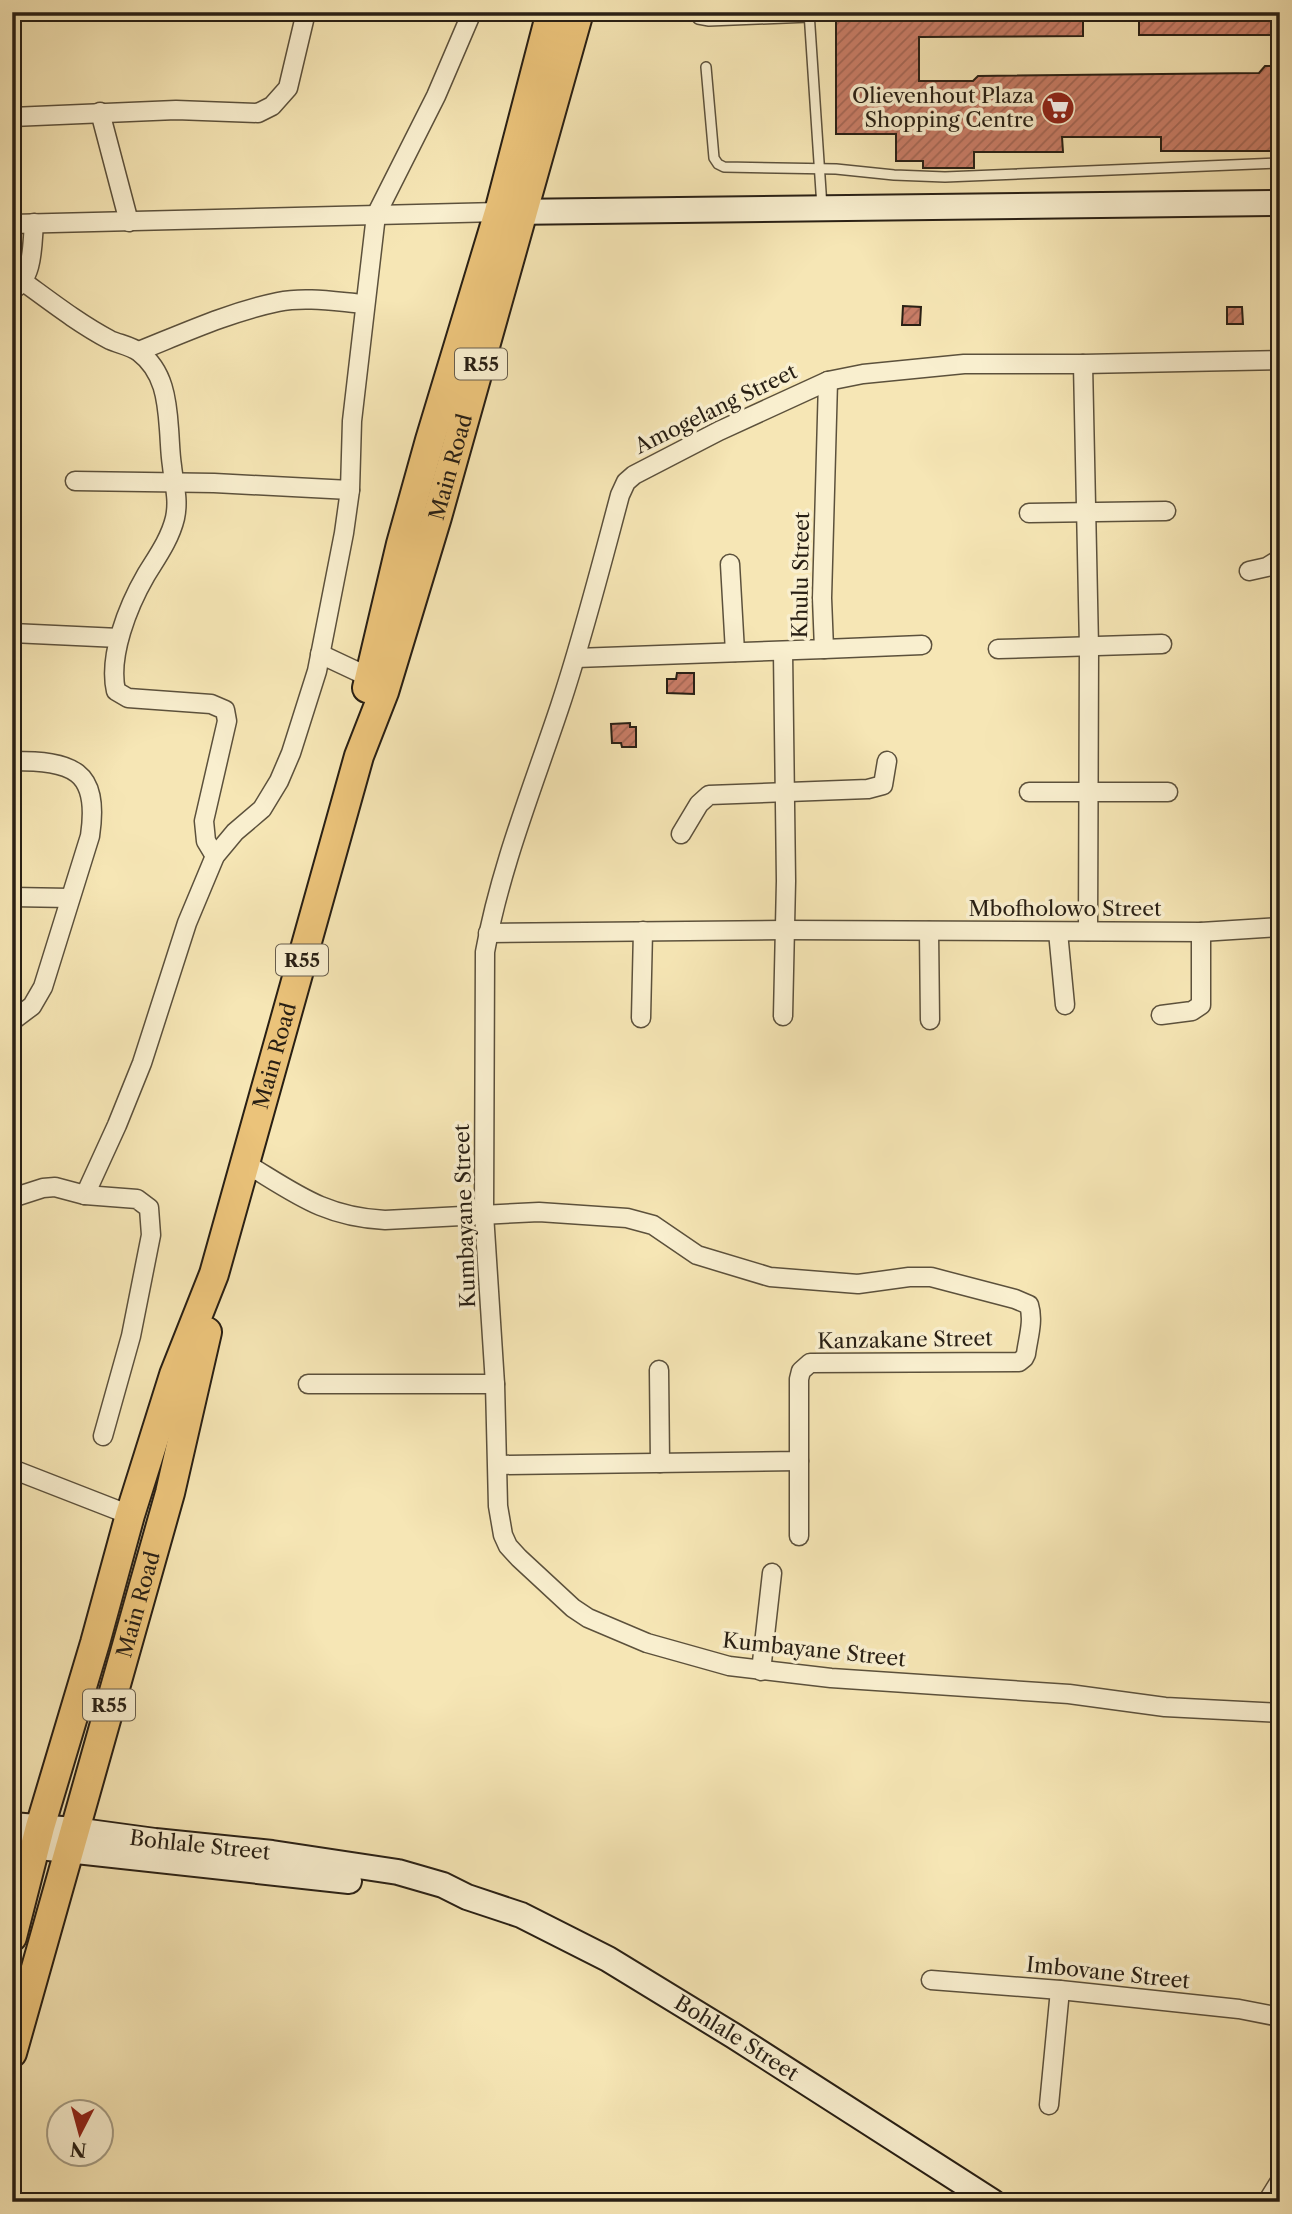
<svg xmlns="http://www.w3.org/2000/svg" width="1292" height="2214" font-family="'Libre Caslon Text',serif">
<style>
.building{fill:url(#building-hatch);stroke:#281f14;stroke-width:2}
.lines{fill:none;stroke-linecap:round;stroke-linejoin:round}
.lane-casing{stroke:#5c513c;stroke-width:12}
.street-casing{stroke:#5c513c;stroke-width:21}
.secondary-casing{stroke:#281f14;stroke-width:28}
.primary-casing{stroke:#281f14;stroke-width:32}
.lane{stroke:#f9efcf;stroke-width:9}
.street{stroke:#f9efcf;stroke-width:18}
.secondary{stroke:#f9efcf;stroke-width:24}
.primary{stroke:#ebc37a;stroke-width:28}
.labels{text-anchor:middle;stroke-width:7;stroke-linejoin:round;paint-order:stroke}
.shield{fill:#f9efcf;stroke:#675d4c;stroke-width:2}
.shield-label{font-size:19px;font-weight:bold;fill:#281f14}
.poi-label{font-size:21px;fill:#281f14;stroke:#f9efcf;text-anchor:end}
.street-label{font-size:21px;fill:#281f14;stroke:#f9efcf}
</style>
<defs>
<pattern id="building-hatch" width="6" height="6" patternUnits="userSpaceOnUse" patternTransform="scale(1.75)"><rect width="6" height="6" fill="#c97d67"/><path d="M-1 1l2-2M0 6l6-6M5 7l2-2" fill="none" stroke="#a36654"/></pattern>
</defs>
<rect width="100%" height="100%" fill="#f6e6b5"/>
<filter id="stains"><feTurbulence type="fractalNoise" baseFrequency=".00286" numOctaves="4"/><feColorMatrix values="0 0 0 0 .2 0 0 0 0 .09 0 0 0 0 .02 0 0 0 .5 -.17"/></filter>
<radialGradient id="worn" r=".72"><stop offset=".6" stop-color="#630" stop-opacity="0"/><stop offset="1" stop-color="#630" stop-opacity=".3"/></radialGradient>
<g class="building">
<polygon points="836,12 1083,12 1083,36 919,37 919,81 973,81 978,76 1259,73 1265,66 1280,66 1280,151 1161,151 1161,137 1062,137 1063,152 974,152 974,168 923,168 923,161 896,161 896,134 836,134"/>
<rect x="1139" y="12" width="141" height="23"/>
<polygon points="903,306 921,307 920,325 902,325"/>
<polygon points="1227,307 1242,307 1243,324 1227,324"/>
<polygon points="677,673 694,673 694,694 667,693 667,679 676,679"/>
<polygon points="630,723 630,727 636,727 636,747 622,747 621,743 612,743 611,724"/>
</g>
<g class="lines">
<defs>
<g id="lane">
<polyline points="693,12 698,19 709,21 810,17"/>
<polyline points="809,12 822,207"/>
<polyline points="706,67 714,158 718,164 724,167 836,169 894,175 945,177 1280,163"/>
</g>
<g id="street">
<polyline points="100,112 129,222"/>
<polyline points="12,117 176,110 258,113 272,106 288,88 306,12"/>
<polyline points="12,224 499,212"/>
<path d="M21,280C50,301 78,323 110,340C119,344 131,346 139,352C164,371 167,400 169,429C170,441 170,453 172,466C174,485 179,499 175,518C170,539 157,557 146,575C128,606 108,656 116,691L128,698L211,704L225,710L227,721L204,821L206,841L215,856"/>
<path d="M12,290C34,279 32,244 34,223"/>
<path d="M139,351C184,333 230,312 278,302C306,296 338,302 365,304"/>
<path d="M1280,360L1083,364H964L863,374L828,381L719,431L634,475L626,482L620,495C601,566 583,637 560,706C533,787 500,868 485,952L484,1214L495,1384L498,1506L503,1535L508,1546L519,1558L573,1608L588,1618L647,1643L729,1666L831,1678L1069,1694L1165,1707L1280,1713"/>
<polyline points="1083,364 1089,647 1088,931"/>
<polyline points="75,481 214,483 350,490"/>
<polyline points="1029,513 1166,511"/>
<polyline points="730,564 735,652"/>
<polyline points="1249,571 1267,567 1280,559"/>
<polyline points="12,633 119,638"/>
<polyline points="824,649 922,645"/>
<polyline points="998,649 1162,644"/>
<polyline points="783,652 786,881 783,1016"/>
<polyline points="320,654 369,677"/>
<polyline points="576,658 824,649 822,598 828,381"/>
<path d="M12,761C72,761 100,769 90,836L43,987L32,1006L12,1021"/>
<polyline points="1029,792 1168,792"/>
<polyline points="681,834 699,804 709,795 868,789 883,785 887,761"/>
<polyline points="12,897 70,898"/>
<polyline points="929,931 930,1020"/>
<polyline points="1058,932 1065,1005"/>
<polyline points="488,933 784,930 1201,932 1280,927"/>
<polyline points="1161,1015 1192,1011 1201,1005 1201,932"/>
<polyline points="641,1018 643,931"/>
<path d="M245,1163C295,1193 324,1217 385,1220L539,1212L627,1218L653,1225L697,1255L770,1277L858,1284L909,1277H931L1015,1299L1029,1305C1034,1321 1028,1338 1026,1354L1024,1358L1019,1362L810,1363L801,1371L799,1379V1461L499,1465"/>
<polyline points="85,1195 117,1125 142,1063 187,923 215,856 235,832 262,809 279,781 291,753 317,671 344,533 350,490 352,421 376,215 436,96 472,12"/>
<polyline points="12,1198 43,1188 55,1187 85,1195 137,1199 149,1208 151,1235 131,1336 103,1436"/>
<polyline points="659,1370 660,1463"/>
<polyline points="308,1384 495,1384"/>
<polyline points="12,1469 130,1515"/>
<polyline points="799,1536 799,1461"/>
<polyline points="761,1671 772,1573"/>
<polyline points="931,1980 1060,1990 1239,2009 1280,2017"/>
<polyline points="1049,2105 1060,1990"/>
<polyline points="1267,2202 1280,2181"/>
</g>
<g id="secondary">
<polyline points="504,212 1280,203"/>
<path id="s1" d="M12,1825L74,1830L155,1841L272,1853L398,1872L443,1885L467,1897L521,1915L608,1959L734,2036L993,2202"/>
<polyline points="12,1844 349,1881"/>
</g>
<g id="primary">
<polyline points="367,688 401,544 430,440 499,212 551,12"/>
<path id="s2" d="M12,1937L40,1827L95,1643L130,1515L174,1375L214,1274L359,756L384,692L437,517L579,12"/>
<path id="s3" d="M12,2053L170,1493L207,1332"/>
</g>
</defs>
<use href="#lane" class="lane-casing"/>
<use href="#street" class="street-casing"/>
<use href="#secondary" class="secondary-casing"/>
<use href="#primary" class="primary-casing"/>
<use href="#lane" class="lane"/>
<use href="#street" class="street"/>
<use href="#secondary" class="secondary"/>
<use href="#primary" class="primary"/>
</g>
<defs>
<symbol id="supermarket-disc" viewBox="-11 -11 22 22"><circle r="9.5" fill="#8f2418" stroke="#f9efcf"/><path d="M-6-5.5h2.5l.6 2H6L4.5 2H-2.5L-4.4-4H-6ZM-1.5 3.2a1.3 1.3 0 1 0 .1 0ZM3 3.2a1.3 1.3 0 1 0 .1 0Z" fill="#fff"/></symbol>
</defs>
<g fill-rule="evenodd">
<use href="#supermarket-disc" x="1039" y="89" width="38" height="38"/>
</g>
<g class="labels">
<g class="shield">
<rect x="455" y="348.5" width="52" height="31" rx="5"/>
<rect x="276" y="944.5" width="52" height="31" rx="5"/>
<rect x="83" y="1689.5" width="52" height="31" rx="5"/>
</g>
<g class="shield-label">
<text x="481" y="371">R55</text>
<text x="302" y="967">R55</text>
<text x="109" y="1712">R55</text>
</g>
<g class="poi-label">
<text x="1034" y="103">Olievenhout Plaza<tspan x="1034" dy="24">Shopping Centre</tspan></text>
</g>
<g class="street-label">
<text transform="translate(716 409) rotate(-26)" y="7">Amogelang Street</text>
<text dy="7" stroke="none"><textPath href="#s2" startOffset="1535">Main Road</textPath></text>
<text transform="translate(801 575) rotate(-89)" y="7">Khulu Street</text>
<text x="1065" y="916">Mbofholowo Street</text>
<text dy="7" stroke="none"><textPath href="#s2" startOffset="920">Main Road</textPath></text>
<text transform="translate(465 1216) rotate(-92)" y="7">Kumbayane Street</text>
<text transform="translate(905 1340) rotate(-1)" y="7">Kanzakane Street</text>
<text dy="7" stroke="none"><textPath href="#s3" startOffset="466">Main Road</textPath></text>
<text transform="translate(814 1650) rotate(6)" y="7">Kumbayane Street</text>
<text dy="7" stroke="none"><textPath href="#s1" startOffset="189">Bohlale Street</textPath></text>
<text transform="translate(1108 1973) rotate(6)" y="7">Imbovane Street</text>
<text dy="7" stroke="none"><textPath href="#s1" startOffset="768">Bohlale Street</textPath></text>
</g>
</g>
<rect width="1292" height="2214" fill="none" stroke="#f6e6b5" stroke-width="42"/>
<rect x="14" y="14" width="1264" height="2186" fill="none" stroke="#281f14" stroke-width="3.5"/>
<rect x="21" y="21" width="1250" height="2172" fill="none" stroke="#281f14" stroke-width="2"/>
<g transform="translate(80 2133) rotate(186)"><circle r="33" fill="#f9efcf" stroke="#a59c84" stroke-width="2"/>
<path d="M0-5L12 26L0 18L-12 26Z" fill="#8f2418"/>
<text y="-10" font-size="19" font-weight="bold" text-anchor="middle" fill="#281f14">N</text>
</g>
<rect width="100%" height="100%" filter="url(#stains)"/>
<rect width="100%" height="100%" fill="url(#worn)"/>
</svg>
